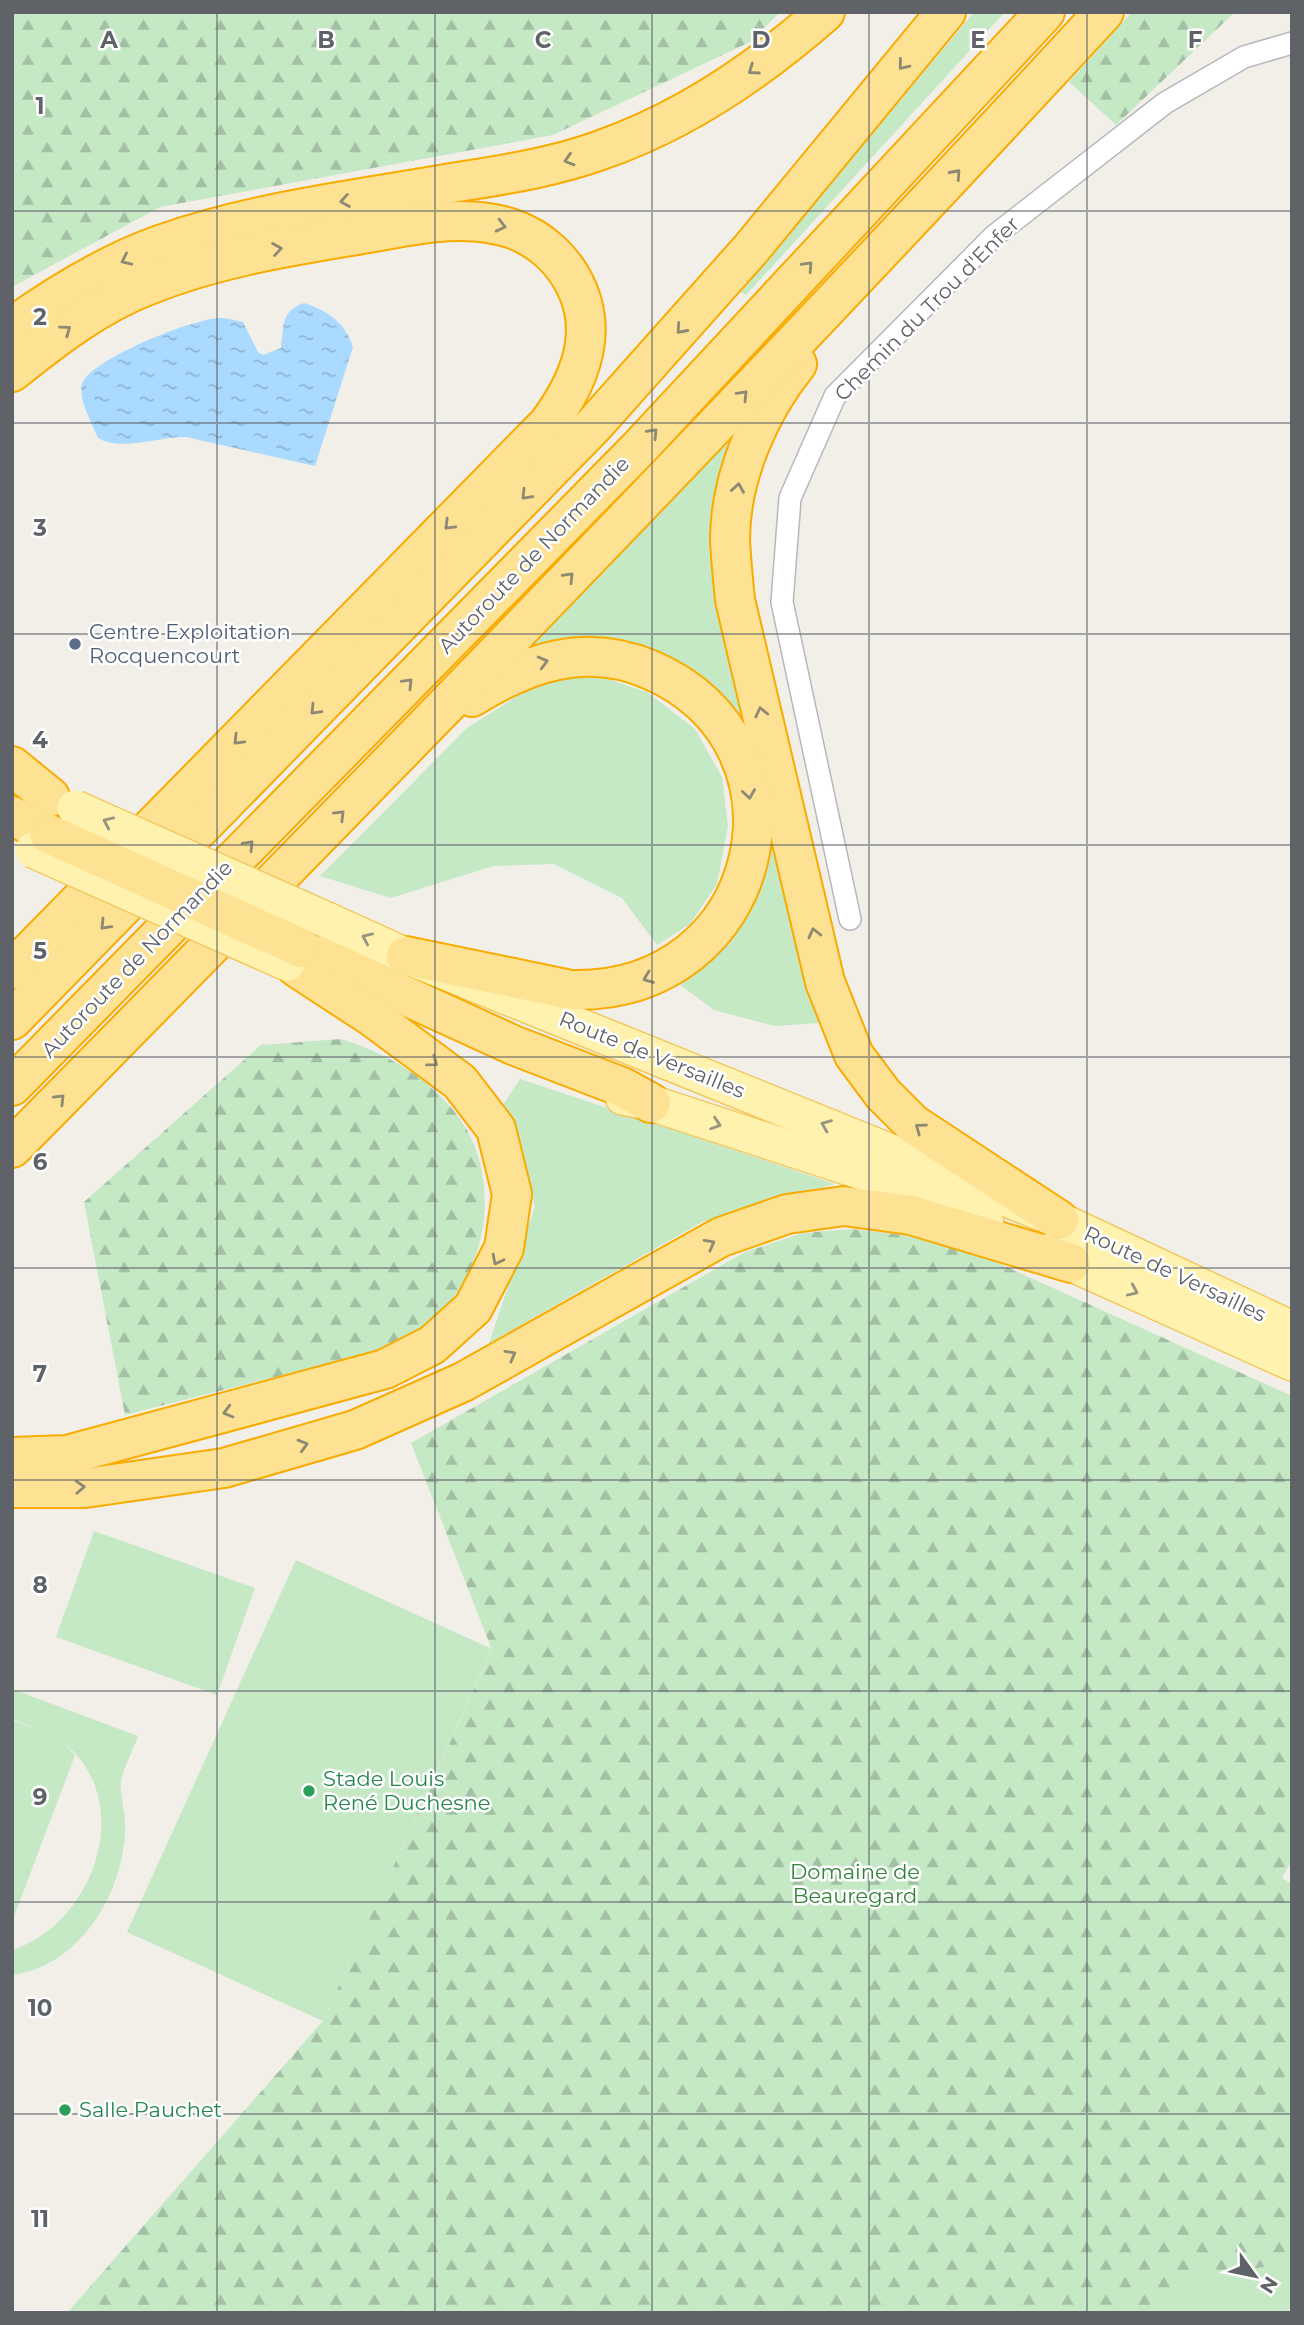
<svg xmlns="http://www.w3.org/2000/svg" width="1304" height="2325" font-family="Montserrat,sans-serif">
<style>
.green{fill:#c5e8c5}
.forest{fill:url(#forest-firs)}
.water{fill:url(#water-ripples)}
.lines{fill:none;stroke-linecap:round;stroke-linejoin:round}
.minor-casing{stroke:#b5b8bc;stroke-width:24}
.primary-casing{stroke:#f2c960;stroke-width:38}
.motorway-casing{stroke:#f9ab00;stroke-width:42}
.minor{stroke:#fff;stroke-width:21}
.primary{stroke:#fff2af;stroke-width:35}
.motorway{stroke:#fde293;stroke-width:38}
.primary-bridge-casing{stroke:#f2c960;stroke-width:38;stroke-linecap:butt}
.motorway-bridge-casing{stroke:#f9ab00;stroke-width:42;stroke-linecap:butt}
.primary-bridge{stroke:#fff2af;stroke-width:35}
.motorway-bridge{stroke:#fde293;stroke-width:38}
.oneway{stroke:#8e8975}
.oneway2{stroke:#979581}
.grid{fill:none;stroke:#5f6368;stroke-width:2;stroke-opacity:0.55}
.service-dot{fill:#5c6f8a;stroke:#fff;stroke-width:2.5}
.leisure-dot{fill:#2e9e5b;stroke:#fff;stroke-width:2.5}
.labels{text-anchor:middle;stroke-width:5;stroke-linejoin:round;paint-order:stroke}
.street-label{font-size:21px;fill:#5f6368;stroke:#fff}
.service-label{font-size:21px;fill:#4e5e75;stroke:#fff;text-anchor:start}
.leisure-label{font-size:21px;fill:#27864d;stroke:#fff;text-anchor:start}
.park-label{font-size:21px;fill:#348238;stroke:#fff}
.grid-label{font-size:23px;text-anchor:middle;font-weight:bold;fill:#5f6368;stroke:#fff;stroke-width:5;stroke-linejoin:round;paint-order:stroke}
</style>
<defs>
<pattern id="forest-firs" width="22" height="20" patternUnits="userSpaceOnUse" patternTransform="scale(1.75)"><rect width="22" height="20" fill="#c5e8c5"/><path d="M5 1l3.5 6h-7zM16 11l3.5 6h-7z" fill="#a3c0a4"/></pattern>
<pattern id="water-ripples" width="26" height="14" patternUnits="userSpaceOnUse" patternTransform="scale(1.75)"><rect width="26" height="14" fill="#aadaff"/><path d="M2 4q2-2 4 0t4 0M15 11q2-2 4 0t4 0" fill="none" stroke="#8eb4d2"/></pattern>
</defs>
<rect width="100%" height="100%" fill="#f1efe8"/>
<g class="green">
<polygon points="974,12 1005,12 746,295 741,292"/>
<polygon points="748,411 751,745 668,659 603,637 521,650"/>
<polygon points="595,675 647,692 695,729 722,777 728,826 717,884 690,924 657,945 622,898 554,864 493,866 391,898 320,876 467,728 544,679"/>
<path d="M769,815L820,1023L774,1026L714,1010L679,984C691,974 706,964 717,953C751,918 770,863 769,815Z"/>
<polygon points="520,1079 835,1184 702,1222 489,1343 535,1207 503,1105"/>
<polygon points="94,1531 255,1588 217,1695 56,1637"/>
<polygon points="296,1560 492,1649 323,2021 127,1932"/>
<path d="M12,1689L138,1736C133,1751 124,1766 121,1781C119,1790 127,1820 125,1835C120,1898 79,1966 12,1975V1950C94,1924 137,1802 64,1743L75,1755L12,1922V1720L43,1731L12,1719Z"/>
<polygon points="1292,2262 1292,2301 1288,2313 1172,2313 1169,2304 1184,2281"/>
</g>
<g class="forest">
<polygon points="12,12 780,12 750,42 553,135 160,207 12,287"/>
<polygon points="1132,12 1235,12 1116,125 1069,82"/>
<path d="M341,1039C400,1057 465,1099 480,1163C495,1223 474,1294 420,1330C385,1353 340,1360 300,1371C242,1385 184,1400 125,1415L84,1202L261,1045Z"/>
<polygon points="851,1229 921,1237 967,1249 1292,1396 1292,1860 1282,1878 1292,1884 1292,2262 1184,2281 1169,2304 1172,2313 67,2313 323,2021 492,1650 411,1443 745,1252 803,1233"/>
</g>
<path class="water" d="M304,303C328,311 345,322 353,347L315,466L186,437C160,436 121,452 98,438C92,423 76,396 83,382C94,358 196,317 222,318C228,318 236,321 243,322L258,352L263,355L281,348C284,328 280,311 304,303Z"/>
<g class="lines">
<defs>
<polyline id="minor" points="850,919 782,602 790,498 835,396 994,236 1165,103 1244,57 1292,43"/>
<g id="primary">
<polyline points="327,920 406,956 1059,1220 1292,1329"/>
<polyline points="623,1097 651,1103 890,1181 986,1224"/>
<polyline points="1046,1252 1292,1363"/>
</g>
<g id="motorway">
<path d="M12,327C58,294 107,264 160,245C250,213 346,201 440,185C494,176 549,169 601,150C685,121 758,71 825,12"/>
<path d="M797,364C759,411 730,478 730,540C731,559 733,580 735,600L825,982L854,1055L883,1094L913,1124L1059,1220"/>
<path d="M12,372C53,339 97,305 146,286C215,258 285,247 357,235C407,227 460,212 510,228C541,238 565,261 578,291C598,339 577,385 548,424L12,970"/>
<polyline points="12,766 50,797"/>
<polyline points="12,816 49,834"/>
<polyline points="301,948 513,1045 622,1087 651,1103"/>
<path d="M406,956L571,990C766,995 822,745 651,670C586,642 528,662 472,697"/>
<polyline points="12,1020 594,425 750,250 946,12"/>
<polyline points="12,1086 639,448 1045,12"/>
<path d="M12,1148C381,774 748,398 1104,12"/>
<polyline points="12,1457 67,1455 385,1369 432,1345 473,1308 504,1248 512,1194 496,1129 460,1082 371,1016 296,967"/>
<polyline points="12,1488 85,1488 224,1468 355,1430 463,1382 721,1237 787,1214 844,1206 911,1215 1071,1263"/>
</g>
</defs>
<use href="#minor" class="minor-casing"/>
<use href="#primary" class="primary-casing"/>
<use href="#motorway" class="motorway-casing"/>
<use href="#minor" class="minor"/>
<use href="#primary" class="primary"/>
<use href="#motorway" class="motorway"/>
<defs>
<g id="primary-bridge">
<polyline points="75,808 327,920"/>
<polyline points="33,850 287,963"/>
</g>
<polyline id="motorway-bridge" points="49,834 301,948"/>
</defs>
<use href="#primary-bridge" class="primary-bridge-casing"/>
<use href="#motorway-bridge" class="motorway-bridge-casing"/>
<use href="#primary-bridge" class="primary-bridge"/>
<use href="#motorway-bridge" class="motorway-bridge"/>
</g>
<defs><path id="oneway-chevron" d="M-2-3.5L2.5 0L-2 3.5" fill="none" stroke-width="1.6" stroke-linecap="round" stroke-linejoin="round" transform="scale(1.75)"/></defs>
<g class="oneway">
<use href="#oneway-chevron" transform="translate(903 65) rotate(129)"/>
<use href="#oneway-chevron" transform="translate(753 70) rotate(145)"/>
<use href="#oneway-chevron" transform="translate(569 160) rotate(163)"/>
<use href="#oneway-chevron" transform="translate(956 174) rotate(-48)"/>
<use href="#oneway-chevron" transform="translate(345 201) rotate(170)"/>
<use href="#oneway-chevron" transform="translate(501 226) rotate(14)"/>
<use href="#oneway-chevron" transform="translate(277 249) rotate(-9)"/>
<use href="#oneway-chevron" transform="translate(126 260) rotate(155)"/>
<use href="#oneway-chevron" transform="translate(808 266) rotate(-47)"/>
<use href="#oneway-chevron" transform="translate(681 329) rotate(132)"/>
<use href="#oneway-chevron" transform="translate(66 330) rotate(-36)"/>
<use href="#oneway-chevron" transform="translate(743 395) rotate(-46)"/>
<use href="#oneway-chevron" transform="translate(653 433) rotate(-47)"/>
<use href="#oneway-chevron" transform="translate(738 488) rotate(-81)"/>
<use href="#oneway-chevron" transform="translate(526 495) rotate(134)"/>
<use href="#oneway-chevron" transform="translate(449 525) rotate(135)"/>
<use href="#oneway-chevron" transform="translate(569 577) rotate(-46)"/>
<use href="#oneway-chevron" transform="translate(543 662) rotate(-15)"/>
<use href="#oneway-chevron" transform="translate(408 683) rotate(-46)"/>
<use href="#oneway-chevron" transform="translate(315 710) rotate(134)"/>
<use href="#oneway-chevron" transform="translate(761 712) rotate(-103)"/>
<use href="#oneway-chevron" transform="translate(238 740) rotate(135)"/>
<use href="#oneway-chevron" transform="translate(749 794) rotate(81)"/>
<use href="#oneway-chevron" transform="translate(340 815) rotate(-45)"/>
<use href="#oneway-chevron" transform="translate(249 845) rotate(-46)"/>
<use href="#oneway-chevron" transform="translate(105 925) rotate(134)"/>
<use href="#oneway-chevron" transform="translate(814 933) rotate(-103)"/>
<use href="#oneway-chevron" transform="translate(648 978) rotate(159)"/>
<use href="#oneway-chevron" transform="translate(433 1062) rotate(37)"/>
<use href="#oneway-chevron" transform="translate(60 1099) rotate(-45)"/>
<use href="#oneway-chevron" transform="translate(920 1128) rotate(-144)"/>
<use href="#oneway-chevron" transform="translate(710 1244) rotate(-29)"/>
<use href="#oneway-chevron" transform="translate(497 1260) rotate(117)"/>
<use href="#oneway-chevron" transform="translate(511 1355) rotate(-29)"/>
<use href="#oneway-chevron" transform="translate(228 1412) rotate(165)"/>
<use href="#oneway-chevron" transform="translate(303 1445) rotate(-16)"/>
<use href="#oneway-chevron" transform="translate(80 1487) rotate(-3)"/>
</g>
<g class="oneway2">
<use href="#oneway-chevron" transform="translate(108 822) rotate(-156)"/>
<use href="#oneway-chevron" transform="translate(367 938) rotate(-156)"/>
<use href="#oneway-chevron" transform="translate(716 1124) rotate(18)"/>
<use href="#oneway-chevron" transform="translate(826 1125) rotate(-158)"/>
<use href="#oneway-chevron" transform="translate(1133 1291) rotate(24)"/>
</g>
<path class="grid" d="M217,12V2313M435,12V2313M652,12V2313M869,12V2313M1087,12V2313M12,211H1292M12,423H1292M12,634H1292M12,845H1292M12,1057H1292M12,1268H1292M12,1480H1292M12,1691H1292M12,1902H1292M12,2114H1292"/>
<circle class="service-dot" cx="75" cy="644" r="7"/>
<g class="leisure-dot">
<circle cx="309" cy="1791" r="7"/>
<circle cx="65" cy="2110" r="7"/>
</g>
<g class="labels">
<g class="street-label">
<text transform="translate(927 309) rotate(-45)" y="7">Chemin du Trou d'Enfer</text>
<text transform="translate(534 555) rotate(-46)" y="7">Autoroute de Normandie</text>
<text transform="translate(137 959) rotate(-46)" y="7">Autoroute de Normandie</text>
<text transform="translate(652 1055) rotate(22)" y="7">Route de Versailles</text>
<text transform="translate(1175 1274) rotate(25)" y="7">Route de Versailles</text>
</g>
<g class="service-label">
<text x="89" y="639">Centre Exploitation<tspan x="89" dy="24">Rocquencourt</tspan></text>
</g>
<g class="leisure-label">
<text x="323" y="1786">Stade Louis<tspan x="323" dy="24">René Duchesne</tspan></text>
<text x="79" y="2117">Salle Pauchet</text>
</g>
<g class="park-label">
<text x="855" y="1879">Domaine de<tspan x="855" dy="24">Beauregard</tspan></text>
</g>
</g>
<g class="grid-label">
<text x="109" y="48">A</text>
<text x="326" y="48">B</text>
<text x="543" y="48">C</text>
<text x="761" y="48">D</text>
<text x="978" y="48">E</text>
<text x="1195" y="48">F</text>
<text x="40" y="114">1</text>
<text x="40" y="325">2</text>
<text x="40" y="536">3</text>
<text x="40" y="748">4</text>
<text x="40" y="959">5</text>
<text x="40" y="1170">6</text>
<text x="40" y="1382">7</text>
<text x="40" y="1593">8</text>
<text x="40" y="1805">9</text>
<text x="40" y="2016">10</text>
<text x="40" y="2227">11</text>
</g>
<rect width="1304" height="2325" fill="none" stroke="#5f6368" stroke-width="28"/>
<g transform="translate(1255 2276) rotate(123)" stroke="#ffffff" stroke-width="5" paint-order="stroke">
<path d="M0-5L12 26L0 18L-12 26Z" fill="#5f6368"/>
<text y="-10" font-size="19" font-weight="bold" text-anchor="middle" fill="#5f6368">N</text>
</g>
</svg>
